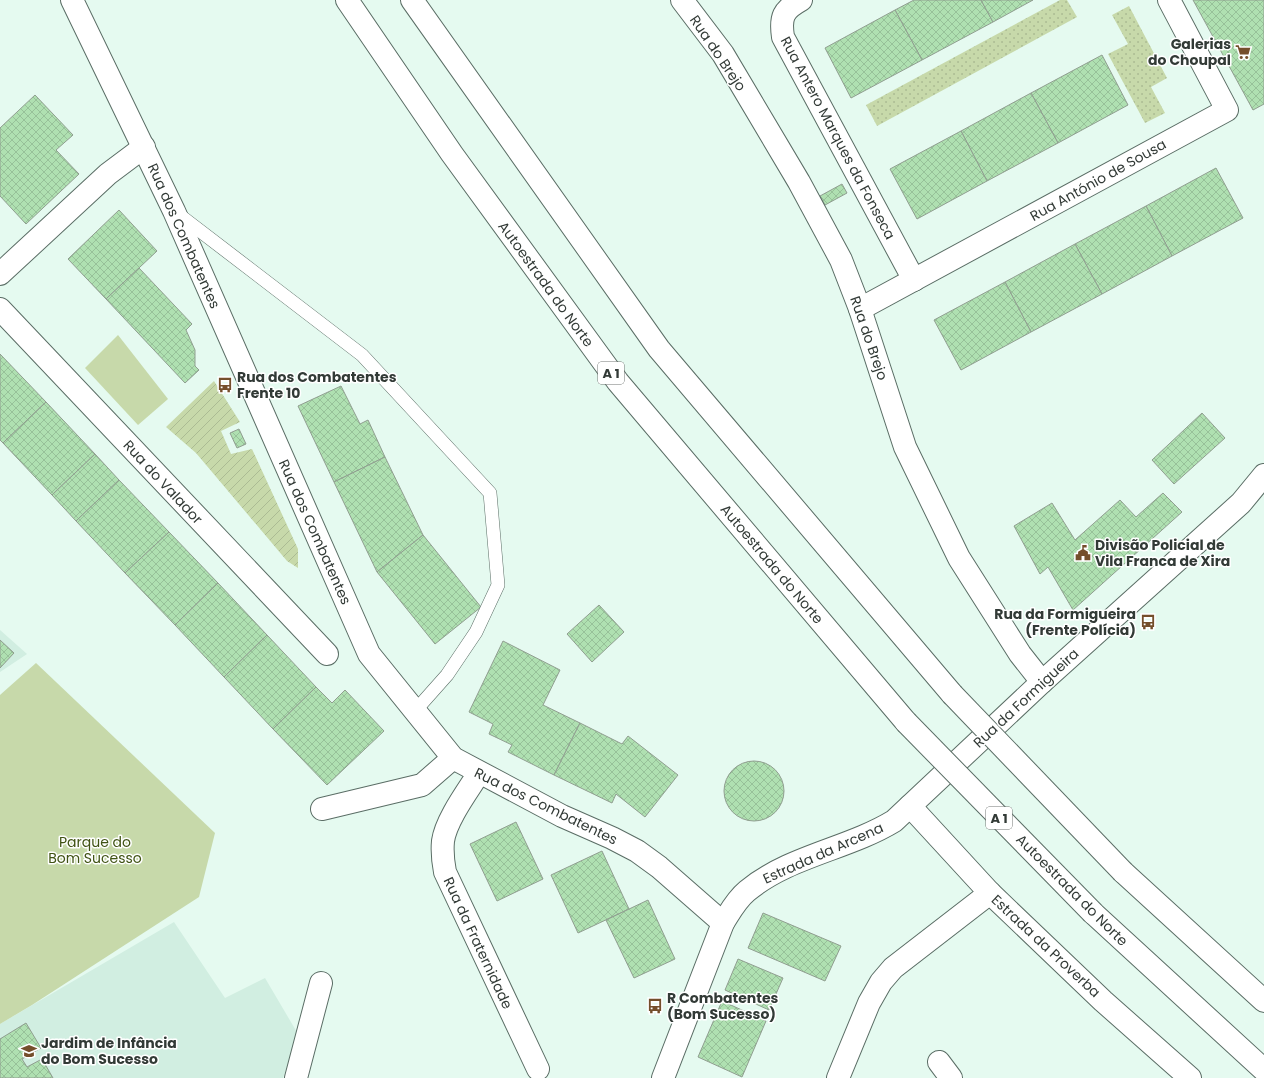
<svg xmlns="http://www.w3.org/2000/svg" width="1264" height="1078" font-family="Poppins,sans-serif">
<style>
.built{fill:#d1eee1}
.grass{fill:url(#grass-dots)}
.park{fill:#c7d9aa}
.garden{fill:url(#garden-furrows)}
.building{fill:url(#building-cross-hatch);stroke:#909e90}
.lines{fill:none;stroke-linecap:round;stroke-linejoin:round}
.service-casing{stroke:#5a6d65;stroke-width:14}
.minor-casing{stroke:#5a6d65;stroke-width:24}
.tertiary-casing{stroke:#5a6d65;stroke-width:24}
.motorway-casing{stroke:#5a6d65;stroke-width:24}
.service{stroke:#fff;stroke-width:13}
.minor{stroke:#fff;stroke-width:22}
.tertiary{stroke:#fff;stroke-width:22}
.motorway{stroke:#fff;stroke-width:22}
.motorway-bridge-casing{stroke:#5a6d65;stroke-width:24;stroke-linecap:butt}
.motorway-bridge{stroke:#fff;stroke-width:22}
.labels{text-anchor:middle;stroke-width:3;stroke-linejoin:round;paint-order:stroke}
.shield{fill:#fff;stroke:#707572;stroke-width:1}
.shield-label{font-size:13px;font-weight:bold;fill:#323a36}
.poi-label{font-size:14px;font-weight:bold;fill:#323a36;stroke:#fff;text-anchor:start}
.street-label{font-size:14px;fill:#323a36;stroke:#fff}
.park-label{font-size:14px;fill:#405314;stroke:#fff}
</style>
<defs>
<pattern id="grass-dots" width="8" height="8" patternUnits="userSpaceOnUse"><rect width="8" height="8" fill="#c7d9aa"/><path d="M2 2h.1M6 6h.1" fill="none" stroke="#abbb93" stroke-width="1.8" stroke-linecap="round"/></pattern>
<pattern id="garden-furrows" width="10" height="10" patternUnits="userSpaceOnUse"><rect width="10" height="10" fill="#c7d9aa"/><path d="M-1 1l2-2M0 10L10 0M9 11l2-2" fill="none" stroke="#abbb93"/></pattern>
<pattern id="building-cross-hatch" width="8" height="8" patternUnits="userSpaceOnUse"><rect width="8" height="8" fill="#afe0b1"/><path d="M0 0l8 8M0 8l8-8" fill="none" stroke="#97c199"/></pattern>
</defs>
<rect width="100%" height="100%" fill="#e5faf0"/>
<g class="built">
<polygon points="0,630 27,654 0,672"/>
<polygon points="174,922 225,998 265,978 298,1034 283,1078 0,1078 0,1024"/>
</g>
<g class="grass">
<polygon points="1060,0 1067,0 1077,17 877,126 866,105"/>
<polygon points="1129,6 1167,78 1151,87 1165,113 1145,123 1108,54 1128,44 1112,15"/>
</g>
<g class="park">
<polygon points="118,335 168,399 138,425 85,368"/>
<polygon points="36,663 215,833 199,897 32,1005 0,1024 0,695"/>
</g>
<polygon class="garden" points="214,381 240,422 221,431 231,454 252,449 298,549 298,568 287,561 196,453 166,427"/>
<g class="building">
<polygon points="914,0 981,0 993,22 922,60 895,10"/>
<polygon points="981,0 1033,0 993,22"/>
<polygon points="1193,0 1264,0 1264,104 1253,110"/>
<polygon points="895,10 922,60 851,98 825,48"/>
<polygon points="1102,55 1128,105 1058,143 1031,93"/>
<polygon points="1031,93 1058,143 987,181 961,131"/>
<polygon points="35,95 73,135 56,150 79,174 26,224 0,196 0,128"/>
<polygon points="961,131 987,181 917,219 890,169"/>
<polygon points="1216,168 1243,218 1172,256 1146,206"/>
<polygon points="842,184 847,193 825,205 820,196"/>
<polygon points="1146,206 1172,256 1102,294 1075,244"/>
<polygon points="119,210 157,251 106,299 68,259"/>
<polygon points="1075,244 1102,294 1031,332 1005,282"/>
<polygon points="139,268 192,324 186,330 195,350 195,366 199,370 185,383 106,299"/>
<polygon points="1005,282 1031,332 961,370 934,320"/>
<polygon points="0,354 46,402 3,443 0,440"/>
<polygon points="341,386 360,424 368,420 385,457 334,482 298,406"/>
<polygon points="46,402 95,454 52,495 3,443"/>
<polygon points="1202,413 1225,438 1174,484 1152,460"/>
<polygon points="239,429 246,444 237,448 230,433"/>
<polygon points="95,454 119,480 76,521 52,495"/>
<polygon points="385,457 423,535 377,572 334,482"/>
<polygon points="119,480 169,532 125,573 76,521"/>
<polygon points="1163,493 1182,512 1073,610 1048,567 1040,574 1014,526 1052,503 1075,540 1120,500 1136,517"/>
<polygon points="169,532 218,583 175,625 125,573"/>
<polygon points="423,535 481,607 435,644 377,572"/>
<polygon points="218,583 267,635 224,677 175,625"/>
<polygon points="599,605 624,632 592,662 567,634"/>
<polygon points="267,635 316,687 273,729 224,677"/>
<polygon points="0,640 14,653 0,668"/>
<polygon points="503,641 560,670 543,705 580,723 554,775 508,752 512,745 489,734 493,724 469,712"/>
<polygon points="316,687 332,703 345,690 384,731 327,785 273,729"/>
<polygon points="580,723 622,744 628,736 678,775 645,817 616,794 612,803 554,775"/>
<circle cx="754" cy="791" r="30"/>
<polygon points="516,822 543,879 497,901 470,844"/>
<polygon points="602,851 629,909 578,933 551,875"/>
<polygon points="648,900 675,959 634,978 606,920"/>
<polygon points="763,913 841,946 825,981 748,948"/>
<polygon points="738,959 783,978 769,1010 725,990"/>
<polygon points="722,1001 766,1021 742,1077 698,1057"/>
<polygon points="26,1023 41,1048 22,1059 27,1067 42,1059 53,1078 0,1078 0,1039"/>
</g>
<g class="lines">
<defs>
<polyline id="service" points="178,214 362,355 490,493 498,585 476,632 447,675 415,711"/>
<g id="minor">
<polyline points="682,0 723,54 799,182 841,260 860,309 905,447 959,558 1020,654 1042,682"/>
<path d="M801,0C783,10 780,17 783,37L914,280"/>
<polyline points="0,274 108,174 144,147"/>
<polyline points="0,309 327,654"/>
<polyline points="860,309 1227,110 1169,0"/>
<path d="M479,773C467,792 446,820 443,841C442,852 443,862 445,872L538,1069"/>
<polyline points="910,806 990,893 1103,1001 1190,1078"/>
<polyline points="322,809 422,785 453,758"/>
<polyline points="939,1062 951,1078"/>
<polyline points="296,1078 321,983"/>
<polyline points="838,1078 869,1003 881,982 893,968 990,893"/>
</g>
<g id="tertiary">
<polyline points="72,0 174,211 369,654 453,758 562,816 612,838 637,851 659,867 723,923"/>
<path d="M663,1078L723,923C730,912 736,900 747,891C789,856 848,849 894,821L1042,682L1241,503L1264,475"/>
</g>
<g id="motorway">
<polyline points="347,0 452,154 618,382 906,722"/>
<polyline points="412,0 659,349 952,694"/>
<polyline points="1123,872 1264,1001"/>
<polyline points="1093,913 1264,1070"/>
</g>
</defs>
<use href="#service" class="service-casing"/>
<use href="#minor" class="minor-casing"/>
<use href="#tertiary" class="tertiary-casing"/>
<use href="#motorway" class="motorway-casing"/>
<use href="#service" class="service"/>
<use href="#minor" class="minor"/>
<use href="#tertiary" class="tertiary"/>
<use href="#motorway" class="motorway"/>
<defs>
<g id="motorway-bridge">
<polyline points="952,694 1123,872"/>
<polyline points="906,722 1093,913"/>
</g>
</defs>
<use href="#motorway-bridge" class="motorway-bridge-casing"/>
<use href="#motorway-bridge" class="motorway-bridge"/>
</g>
<defs>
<symbol id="supermarket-bare" viewBox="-9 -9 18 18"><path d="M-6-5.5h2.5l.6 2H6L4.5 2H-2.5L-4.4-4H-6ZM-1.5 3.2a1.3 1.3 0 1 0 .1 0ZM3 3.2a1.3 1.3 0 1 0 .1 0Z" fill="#744e2b" stroke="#fff" stroke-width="2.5" paint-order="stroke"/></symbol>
<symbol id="bus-bare" viewBox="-9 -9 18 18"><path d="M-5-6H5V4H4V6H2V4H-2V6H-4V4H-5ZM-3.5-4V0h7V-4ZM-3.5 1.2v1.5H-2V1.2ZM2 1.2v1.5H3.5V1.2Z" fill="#744e2b" stroke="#fff" stroke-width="2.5" paint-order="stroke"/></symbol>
<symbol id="civic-bare" viewBox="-9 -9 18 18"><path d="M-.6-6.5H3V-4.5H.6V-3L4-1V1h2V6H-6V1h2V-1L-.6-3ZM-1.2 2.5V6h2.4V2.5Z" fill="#744e2b" stroke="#fff" stroke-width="2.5" paint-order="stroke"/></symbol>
<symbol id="school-bare" viewBox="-9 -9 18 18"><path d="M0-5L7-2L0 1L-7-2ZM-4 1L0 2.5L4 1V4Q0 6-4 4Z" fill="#744e2b" stroke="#fff" stroke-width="2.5" paint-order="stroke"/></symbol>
</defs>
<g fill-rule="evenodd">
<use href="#supermarket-bare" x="1232" y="41" width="22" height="22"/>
<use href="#bus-bare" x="214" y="374" width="22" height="22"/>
<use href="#civic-bare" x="1072" y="542" width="22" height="22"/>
<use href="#bus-bare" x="1137" y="611" width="22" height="22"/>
<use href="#bus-bare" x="644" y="995" width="22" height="22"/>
<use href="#school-bare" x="18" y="1040" width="22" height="22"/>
</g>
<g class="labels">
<g class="shield">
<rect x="598" y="362" width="26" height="22" rx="3"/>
<rect x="986" y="807" width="26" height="22" rx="3"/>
</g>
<g class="shield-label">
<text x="611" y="378">A 1</text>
<text x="999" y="823">A 1</text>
</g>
<g class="poi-label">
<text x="1231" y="49" text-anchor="end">Galerias<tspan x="1231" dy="16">do Choupal</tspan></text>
<text x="237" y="382">Rua dos Combatentes<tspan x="237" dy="16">Frente 10</tspan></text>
<text x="1095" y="550">Divisão Policial de<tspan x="1095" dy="16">Vila Franca de Xira</tspan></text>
<text x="1136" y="619" text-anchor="end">Rua da Formigueira<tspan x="1136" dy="16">(Frente Polícia)</tspan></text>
<text x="667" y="1003">R Combatentes<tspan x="667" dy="16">(Bom Sucesso)</tspan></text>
<text x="41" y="1048">Jardim de Infância<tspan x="41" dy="16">do Bom Sucesso</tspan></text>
</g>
<g class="street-label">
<text transform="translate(718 53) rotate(56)" y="5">Rua do Brejo</text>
<text transform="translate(838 138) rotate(62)" y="5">Rua Antero Marques da Fonseca</text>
<text transform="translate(1098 180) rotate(-29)" y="5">Rua António de Sousa</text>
<text transform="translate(184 236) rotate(66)" y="5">Rua dos Combatentes</text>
<text transform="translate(546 284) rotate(54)" y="5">Autoestrada do Norte</text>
<text transform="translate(869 338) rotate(71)" y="5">Rua do Brejo</text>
<text transform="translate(163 482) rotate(47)" y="5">Rua do Valador</text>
<text transform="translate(315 532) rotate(66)" y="5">Rua dos Combatentes</text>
<text transform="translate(772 564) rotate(50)" y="5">Autoestrada do Norte</text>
<text transform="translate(1026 698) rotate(-43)" y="5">Rua da Formigueira</text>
<text transform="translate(546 806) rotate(26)" y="5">Rua dos Combatentes</text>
<text transform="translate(823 853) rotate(-24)" y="5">Estrada da Arcena</text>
<text transform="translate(1072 890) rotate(45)" y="5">Autoestrada do Norte</text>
<text transform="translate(478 943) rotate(65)" y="5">Rua da Fraternidade</text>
<text transform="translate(1046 946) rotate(43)" y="5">Estrada da Proverba</text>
</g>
<g class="park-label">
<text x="95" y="847">Parque do<tspan x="95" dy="16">Bom Sucesso</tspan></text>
</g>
</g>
</svg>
